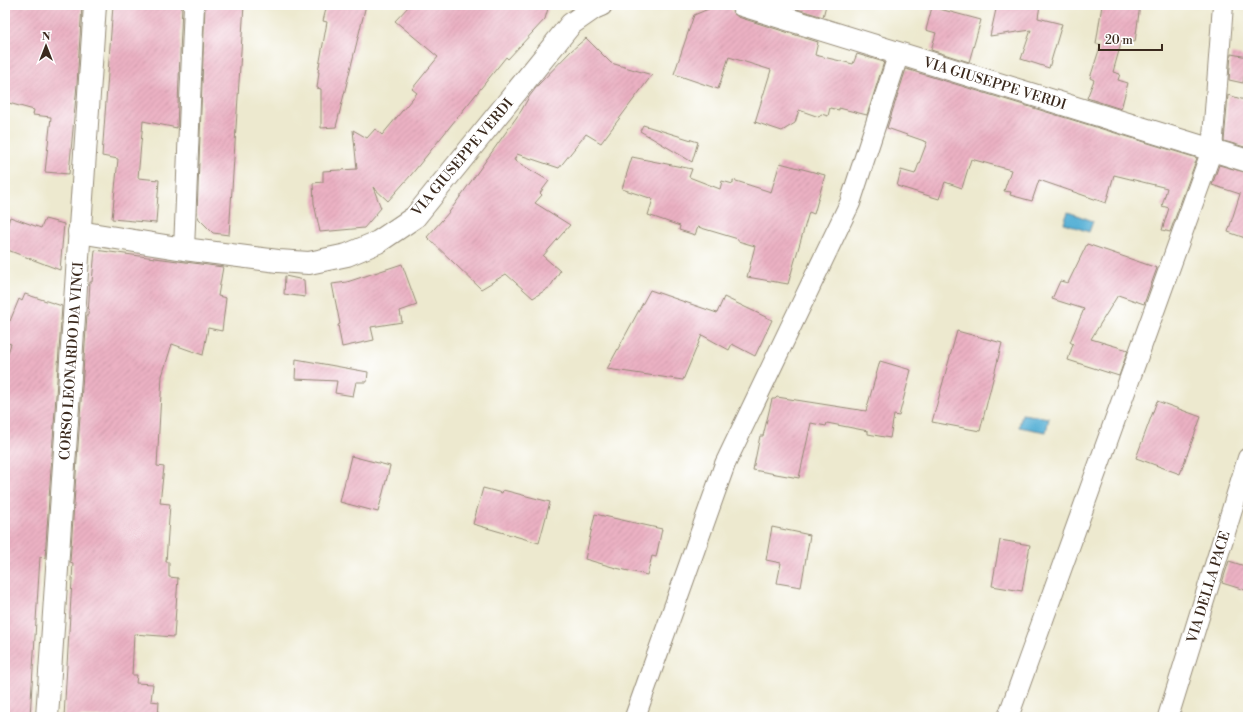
<svg xmlns="http://www.w3.org/2000/svg" width="1253" height="722" font-family="'Libre Bodoni',serif">
<style>
.water{fill:#59b1d6;stroke:#4a6e7a}
.building{fill:url(#building-hatch)}
.lines{fill:none;stroke-linecap:round;stroke-linejoin:round}
.street-casing{stroke:#948a76;stroke-width:22}
.secondary-casing{stroke:#948a76;stroke-width:24}
.street{stroke:#fff;stroke-width:20}
.secondary{stroke:#fff;stroke-width:22}
.labels{text-anchor:middle;stroke-width:4;stroke-linejoin:round;paint-order:stroke}
.street-label{font-size:14px;fill:#3b2a1e;stroke:#fff}
</style>
<defs>
<pattern id="building-hatch" width="6" height="6" patternUnits="userSpaceOnUse"><rect width="6" height="6" fill="#ebb1c3"/><path d="M-1 1l2-2M0 6l6-6M5 7l2-2" fill="none" stroke="#ca98a7"/></pattern>
</defs>
<rect width="100%" height="100%" fill="#fff"/>
<filter id="ink" filterUnits="userSpaceOnUse"><feTurbulence type="fractalNoise" baseFrequency=".025" numOctaves="2"/><feDisplacementMap in="SourceGraphic" scale="8" xChannelSelector="R" yChannelSelector="G"/><feConvolveMatrix kernelMatrix="1 2 1 2 8 2 1 2 1" color-interpolation-filters="sRGB"/></filter>
<filter id="wash" filterUnits="userSpaceOnUse"><feTurbulence type="fractalNoise" baseFrequency=".012" numOctaves="4" result="noise"/><feDisplacementMap in="SourceGraphic" scale="16" xChannelSelector="R" yChannelSelector="G"/><feGaussianBlur stdDeviation="0.9" result="paint"/><feColorMatrix in="noise" values="0 0 0 0 0 0 0 0 0 0 0 0 0 0 0 0 0 1.4 0 .05"/><feComposite in="paint" operator="in"/></filter>
<g filter="url(#wash)">
<rect width="100%" height="100%" fill="#ede9cf"/>
<g class="water">
<polygon points="1068,212 1093,221 1089,232 1064,223"/>
<polygon points="1022,414 1049,418 1046,432 1019,427"/>
</g>
<g id="blocks">
<g class="building">
<polygon points="5,5 82,5 77,84 69,174 45,172 51,117 33,115 34,110 5,102"/>
<polygon points="113,5 182,5 177,128 143,121 138,178 159,180 156,223 112,219 118,159 102,156"/>
<polygon points="205,5 244,5 229,235 213,233 199,219 197,214"/>
<polygon points="327,5 366,5 336,127 321,128 321,89 317,88 319,72 318,72 327,22 323,21"/>
<polygon points="410,5 549,5 545,19 508,59 506,57 411,175 388,201 373,187 381,208 364,228 320,232 314,203 313,183 323,182 323,171 357,169 353,130 367,138 375,129 382,135 417,93 412,89 438,57 395,21"/>
<polygon points="718,5 730,5 733,13 738,17 818,42 815,55 853,64 857,54 884,62 867,115 839,108 839,110 830,108 828,116 821,114 819,117 799,110 795,123 782,131 755,122 771,70 729,57 718,89 674,74 694,15"/>
<polygon points="784,5 826,5 823,17"/>
<polygon points="997,5 1040,5 1038,18 1062,24 1049,68 1021,59 1031,30 990,36"/>
<polygon points="1102,5 1140,5 1135,42 1122,40 1113,72 1120,74 1118,80 1128,83 1121,109 1087,98 1094,80 1090,78 1101,44 1096,44"/>
<polygon points="932,7 981,20 969,62 931,50 936,33 926,30"/>
<polygon points="586,38 611,63 652,75 601,143 586,134 559,168 517,154 514,160 549,181 540,193 542,195 535,203 570,225 543,256 560,271 550,287 533,298 506,274 481,289 427,237 450,211 521,111 529,97 538,85 571,51"/>
<polygon points="1231,54 1248,57 1243,83 1229,80"/>
<polygon points="906,69 1197,158 1170,232 1162,230 1169,208 1162,206 1167,188 1114,175 1106,203 1039,180 1032,201 1010,195 1011,192 1004,191 1011,170 971,159 962,188 945,182 939,199 897,186 901,170 915,174 927,142 887,128"/>
<polygon points="1228,95 1248,101 1248,148 1224,141"/>
<polygon points="643,125 698,142 692,162 640,131"/>
<polygon points="632,157 692,169 689,177 720,189 722,181 733,184 733,180 771,192 780,163 825,175 814,214 809,212 788,284 747,277 755,246 738,241 738,239 698,227 695,235 679,230 680,226 648,215 653,199 622,189"/>
<polygon points="1219,165 1248,173 1248,239 1228,232 1240,194 1212,185"/>
<polygon points="10,217 41,228 45,219 64,224 60,270 5,249 5,232"/>
<polygon points="1087,244 1157,268 1144,304 1118,295 1091,339 1128,350 1119,376 1068,360 1073,344 1070,342 1084,309 1052,299 1060,281 1068,283"/>
<polygon points="95,250 223,267 218,296 226,298 222,331 208,328 203,355 172,344 162,376 157,466 164,467 160,503 170,504 166,562 169,562 169,577 178,578 174,637 134,634 132,675 137,675 136,683 153,684 151,701 159,702 158,717 64,717 73,563 70,562 87,315 88,315 90,282 92,282"/>
<polygon points="402,264 417,305 400,311 402,322 371,327 374,340 342,347 338,325 340,324 332,284 347,282"/>
<polygon points="285,276 304,280 305,297 284,294"/>
<polygon points="650,290 717,313 724,297 772,320 755,356 732,344 729,350 702,335 683,380 607,369"/>
<polygon points="25,294 62,306 45,558 40,557 30,717 5,717 5,361 11,344 5,342 5,319 10,321 19,299 22,301"/>
<polygon points="957,331 1002,343 980,431 932,422"/>
<polygon points="296,359 368,372 367,382 356,382 353,396 335,393 337,381 295,379"/>
<polygon points="880,361 911,370 899,416 894,415 890,438 868,434 868,431 827,423 826,426 811,423 799,478 753,470 760,436 763,436 772,399 775,399 777,397 866,411"/>
<polygon points="1157,401 1201,417 1180,474 1136,458"/>
<polygon points="351,456 390,466 378,512 340,502"/>
<polygon points="483,488 502,493 503,490 550,502 539,543 473,524"/>
<polygon points="595,514 662,529 656,557 652,556 647,575 616,568 585,559"/>
<polygon points="772,527 810,535 801,587 777,583 781,563 766,560"/>
<polygon points="1000,540 1030,545 1022,591 992,586"/>
<polygon points="1229,561 1248,567 1248,591 1222,583"/>
</g>
</g>
</g>
<g filter="url(#ink)">
<use href="#blocks" fill-opacity="0" stroke="#948a76" stroke-width="1"/>
<g class="lines">
<defs>
<g id="street">
<polyline points="184,249 194,5"/>
<polyline points="635,717 725,464 850,203 899,53"/>
<polyline points="1008,717 1212,150 1223,5"/>
<polyline points="1168,717 1248,458"/>
</g>
<g id="secondary">
<polyline points="742,5 1248,161"/>
<polyline points="79,232 184,249 278,261 309,263 347,255 378,242 415,217 571,24 594,8 601,5"/>
<polyline points="47,717 95,5"/>
</g>
</defs>
<use href="#street" class="street-casing"/>
<use href="#secondary" class="secondary-casing"/>
<use href="#street" class="street"/>
<use href="#secondary" class="secondary"/>
</g>
</g>
<g class="labels">
<g class="street-label">
<text transform="translate(995 83) rotate(17)" y="5">VIA GIUSEPPE VERDI</text>
<text transform="translate(462 157) rotate(-50)" y="5">VIA GIUSEPPE VERDI</text>
<text transform="translate(71 361) rotate(-86)" y="5">CORSO LEONARDO DA VINCI</text>
<text transform="translate(1208 587) rotate(-73)" y="5">VIA DELLA PACE</text>
</g>
</g>
<rect width="1253" height="722" fill="none" stroke="#fff" stroke-width="20"/>
<g transform="translate(46 46)" stroke="#ffffff" stroke-width="3" paint-order="stroke">
<path d="M0-3L7 15L0 10L-7 15Z" fill="#3b2a1e"/>
<text y="-6" font-size="11" font-weight="bold" text-anchor="middle" fill="#3b2a1e">N</text>
</g>
<path d="M1099 44v6h63v-6" fill="none" stroke="#3b2a1e" stroke-width="2"/>
<text x="1105" y="44" font-size="12" fill="#3b2a1e" stroke="#ffffff" stroke-width="3" paint-order="stroke">20 m</text>
</svg>
